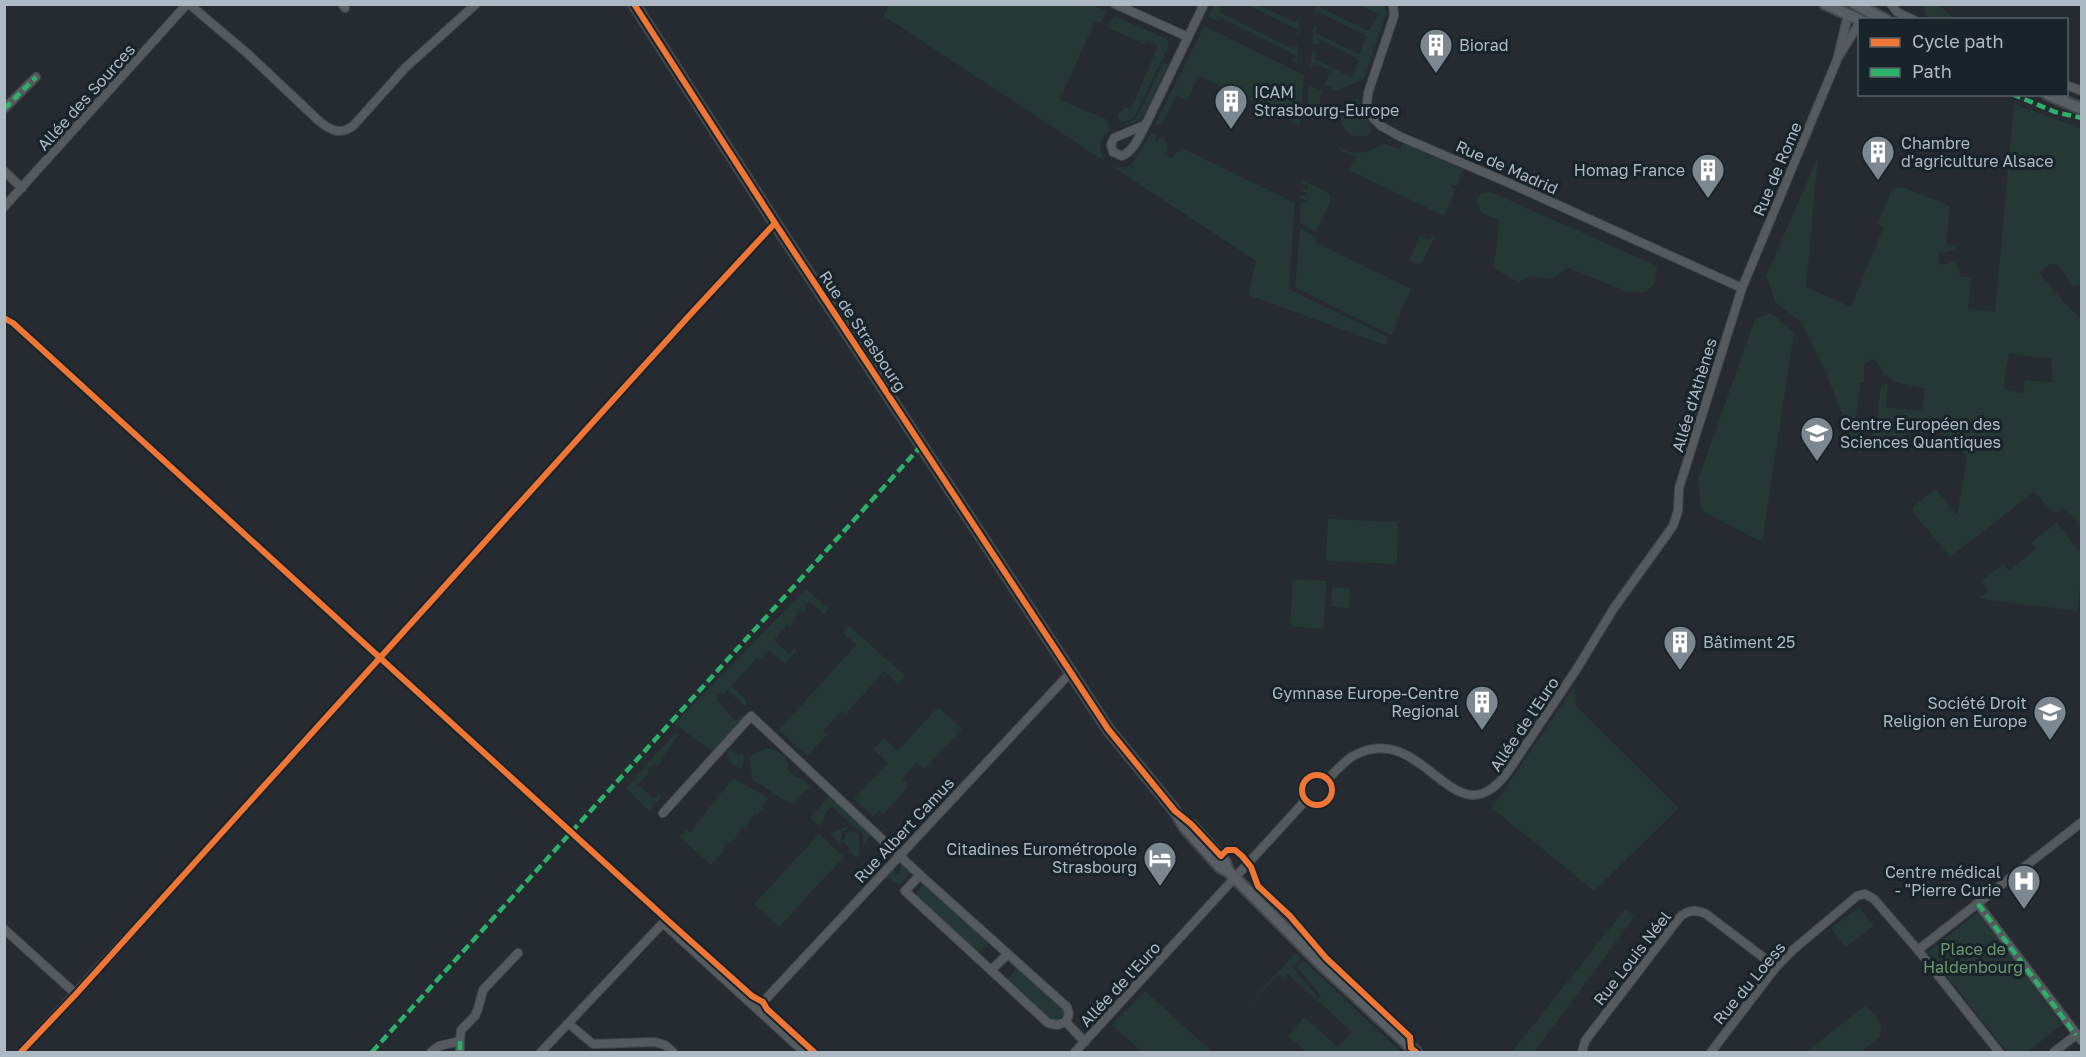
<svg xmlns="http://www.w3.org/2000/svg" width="2086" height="1057" font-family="'Golos Text',sans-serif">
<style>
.green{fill:#253836;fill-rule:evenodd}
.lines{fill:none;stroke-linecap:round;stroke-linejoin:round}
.street-casing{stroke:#42474b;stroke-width:10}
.secondary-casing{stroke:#42474b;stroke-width:14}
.street{stroke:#545a5e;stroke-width:8}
.secondary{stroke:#585e63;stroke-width:10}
.quiet{stroke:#2db169;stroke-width:4.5;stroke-dasharray:9 4.5;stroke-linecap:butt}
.cycleway-casing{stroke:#19232a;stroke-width:10}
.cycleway{stroke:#f07635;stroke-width:6}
.labels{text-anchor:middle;stroke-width:6;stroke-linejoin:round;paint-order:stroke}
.poi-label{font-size:16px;fill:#adb9c3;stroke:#19232a;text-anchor:start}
.street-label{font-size:16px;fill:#adb9c3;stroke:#19232a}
.park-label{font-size:16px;fill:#6e9670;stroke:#19232a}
</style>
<rect width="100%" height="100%" fill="#252b30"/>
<g class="green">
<path d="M889,4H1090L1106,12L1101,23L1095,21L1060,100L1106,119L1110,128C1091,146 1103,174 1129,166L1132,169L1134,168L1132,164L1151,133L1156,135L1155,140L1158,141L1160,137C1169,141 1169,147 1166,155L1172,159L1176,152L1184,149L1295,203L1289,289L1389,338L1385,345L1248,295L1256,261L884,16Z"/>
<polygon points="1932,4 1939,5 1955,19 1933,19 1926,17 1923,6"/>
<polygon points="1214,5 1222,5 1219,12 1293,49 1297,44 1297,63 1293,61 1296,55 1219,17 1217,21 1208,17"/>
<polygon points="1248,5 1258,5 1295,22 1299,18 1298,35 1296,34 1298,30"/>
<path d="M1315,5L1369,31L1378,14L1359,5C1369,4 1382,1 1387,11L1364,78C1356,85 1346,84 1337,91L1325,84L1331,71L1314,63L1310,70L1312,52L1316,53L1314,59L1351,77L1360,60L1320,40L1317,45L1312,43L1314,26L1317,28L1315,33L1359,54L1367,36L1318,12L1314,17Z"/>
<polygon points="1114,16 1167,39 1169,45 1134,118 1120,123 1117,115 1125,107 1131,109 1158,46 1146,41 1144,44 1108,28"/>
<polygon points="1204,26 1304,75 1300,126 1289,120 1289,116 1268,106 1267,109 1248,99 1249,96 1233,88 1231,91 1199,76 1187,100 1177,95 1162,125 1155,125"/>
<polygon points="1163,63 1168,65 1145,114 1136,122 1121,127 1120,126 1136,119"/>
<polygon points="1309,86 1322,92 1320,96 1319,117 1307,112"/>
<path d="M1359,99L1361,110L1372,129L1370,134C1341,148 1327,103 1359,99Z"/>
<path d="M2014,104L2081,128V283L2074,287L2057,264H2050L2039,273L2068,307L2081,318V526L2066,509L2053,512L2034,492L1950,557L1913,512V507L1934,490L1937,491L1957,515L1967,456L1931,424L1919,439L1913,432L1903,436L1888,447L1873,445L1874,440H1871L1873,426H1876L1881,385L1888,384L1886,407L1922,411L1925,389C1903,383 1887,386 1878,362L1871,359L1864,365V383H1860L1855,424L1861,425V456L1854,446L1827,375L1800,321L1776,303L1766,276L1818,157L1806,287L1851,307L1883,228L1878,224L1891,191L1896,188L1903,187L1950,206L1946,245L1957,246V249L1938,254L1940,265L1956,261L1961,277H1971L1968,309L1995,312ZM2009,353L2051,359L2053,383L2025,380L2023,393L2003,390Z"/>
<path d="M1384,143L1400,149L1403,143L1464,169L1457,186L1451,184L1450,187L1456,189L1445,214L1442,215L1349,170L1356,158L1338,149L1339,147C1354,157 1370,153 1384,143Z"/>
<polygon points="1303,180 1330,194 1330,203 1316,231 1300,223 1301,201 1307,203 1307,201 1301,198 1302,195 1307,197 1307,193 1302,191 1302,188 1308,190 1308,186 1302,184"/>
<path d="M1491,192L1657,266L1655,283L1645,292H1627L1568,268L1552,279L1533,277L1517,282L1494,268L1499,220C1486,215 1478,214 1477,199L1481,193Z"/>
<polygon points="1300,228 1317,237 1315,242 1411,289 1391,335 1295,287"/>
<polygon points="1433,235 1435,236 1422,263 1416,264 1409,260 1420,236 1430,240"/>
<polygon points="1771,313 1794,333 1762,542 1702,511 1698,480 1755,319"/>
<polygon points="1328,519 1398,522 1397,564 1326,561"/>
<polygon points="2057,522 2081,554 2081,577 2078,611 1983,599 1981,597 1988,591 1982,581 2003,564 2009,571 2036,549 2031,543"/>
<polygon points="1293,579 1327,581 1323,629 1290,626"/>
<polygon points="1332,587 1350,588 1349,608 1331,607"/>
<polygon points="806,589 829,609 824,614 809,601 805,605 807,608 803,613 800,611 791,622 793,624 790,627 787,625 774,640 789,654 795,648 797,650 785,664 769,650 760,660 757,658 731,686 746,700 745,702 747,705 745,707 727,690 723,694 720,692 715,698 736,721 743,713 746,716 714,752 674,724"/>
<polygon points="849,626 905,676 898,684 884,671 846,714 841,711 823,731 827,735 807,756 779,730 856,645 843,633"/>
<polygon points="1575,685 1576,706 1679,808 1594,891 1492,808"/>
<polygon points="938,707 962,729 924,769 916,763 902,779 909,786 883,814 879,810 873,816 854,799 888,763 873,749 884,738 898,751"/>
<polygon points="675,733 679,734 661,759 662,761 658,766 653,763 647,770 649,773 637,784 654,799 659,793 662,796 664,794 649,811 626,788"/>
<polygon points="732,745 731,749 739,756 742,753 744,756 742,770 729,762 727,751"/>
<polygon points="767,748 778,751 786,757 786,761 789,764 786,768 797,778 800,777 809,785 810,788 801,794 795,804 787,802 753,780 749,757 753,754"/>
<polygon points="733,778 769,798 762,806 764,808 757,815 755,813 749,820 750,822 745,829 742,828 736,835 737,837 731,843 729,842 723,849 724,851 711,865 680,837 687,829 690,832"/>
<polygon points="829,796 870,834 863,848 863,834 832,807 827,810 821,826 810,818"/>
<polygon points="848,826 848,828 842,833 841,841 846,837 845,833 855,831 859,835 859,856 856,858 848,851 850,848 842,841 840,844 830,834"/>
<polygon points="819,834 844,857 779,927 754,904"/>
<polygon points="901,861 912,871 902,883 898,884 885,877 894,866 895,875 899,875"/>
<polygon points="923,884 928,884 989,942 978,954 917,896 916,892"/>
<polygon points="1859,907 1874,926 1846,947 1831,928"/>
<polygon points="1625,909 1635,916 1534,1052 1512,1052"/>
<polygon points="1978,912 2062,1025 2027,1052 2007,1052 1928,952"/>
<polygon points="1295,953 1301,958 1293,967 1317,997 1315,999 1288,974 1283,978 1278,974 1219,1037"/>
<polygon points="1303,960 1400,1051 1400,1052 1306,1052 1288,1036 1304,1017 1338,1047 1352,1032 1317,1000 1321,996 1297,967"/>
<polygon points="1015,965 1064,1008 1065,1014 1056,1021 1049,1020 1003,977 1010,976 1015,970"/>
<polygon points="1145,991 1208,1048 1212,1052 1142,1052 1112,1025"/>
<path d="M1865,1006C1876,1014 1884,1024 1880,1037L1861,1052H1806Z"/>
</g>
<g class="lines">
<defs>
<g id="street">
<path d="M189,4L248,54L319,121C330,130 341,136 354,125L405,68L476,4"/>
<polyline points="342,4 345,8"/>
<polyline points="1115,4 1188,37"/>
<polyline points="1393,4 1394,16 1368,93 1367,104 1369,110 1373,118 1381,126 1399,136 1509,183 1742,288"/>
<polyline points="1891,4 1897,12 1914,20"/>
<polyline points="1839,56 1860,22"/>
<polyline points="2066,85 2082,91"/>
<polyline points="4,109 36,77"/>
<path d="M1145,125L1114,138L1111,145L1113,152L1122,156C1134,151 1140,135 1146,124L1204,4"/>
<polyline points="4,171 22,188"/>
<polyline points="4,207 187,4"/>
<circle cx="1317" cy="790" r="15"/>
<path d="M1328,779C1336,771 1345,760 1355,755C1425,718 1455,847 1509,770L1576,670L1614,608L1673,526L1678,511L1679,488L1742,288L1837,60L1848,15"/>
<polyline points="663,813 751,716 920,875"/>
<polygon points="920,875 1067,1007 1069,1014 1066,1022 1057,1025 1048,1023 905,891"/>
<polyline points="1978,904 2082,1041"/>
<polyline points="4,929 76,994"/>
<polyline points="991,970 1008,954"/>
<polyline points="760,1010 763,1002 1072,671"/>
<polyline points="1066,1022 1085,1042"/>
<polyline points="569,1024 593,1044 655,1042 665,1045 673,1052"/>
<polyline points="460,1041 460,1052"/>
<polyline points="21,1052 132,932"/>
<polyline points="431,1052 439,1046 460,1041 461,1030 475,1016 478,1009 483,990 518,953"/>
<polyline points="541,1052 663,923 804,1052"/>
<polyline points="1075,1052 1306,800"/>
<path d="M1582,1052L1585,1041L1679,918C1687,910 1696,909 1706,914L1776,967"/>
<polyline points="1711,1052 1776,967 1794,949 1857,896 1865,894 1874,899 1918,950"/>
<polyline points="1999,1052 1918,950 2082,822"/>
<polyline points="2054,1052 2076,1035"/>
</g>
<g id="secondary">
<polyline points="634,4 775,223 1108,729 1175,811 1185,828 1220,867 1228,871 1321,964 1416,1052"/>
<polyline points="1825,4 1860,20"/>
<polyline points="1855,4 1886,20"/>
<polyline points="2047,94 2082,109"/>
<polyline points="1191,825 1225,862 1228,871"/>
</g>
</defs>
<use href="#street" class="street-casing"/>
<use href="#secondary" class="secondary-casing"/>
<use href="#street" class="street"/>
<use href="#secondary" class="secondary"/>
<g class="quiet">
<polyline points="2012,94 2055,112 2082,118"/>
<polyline points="4,109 36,77"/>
<polyline points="1978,904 2076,1035"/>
<polyline points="460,1041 460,1052"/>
<polyline points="372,1052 922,445"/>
</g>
<defs>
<g id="cycleway">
<polyline points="634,4 775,223 1108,729 1175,811 1191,824 1221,856 1227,850 1235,850 1242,856 1251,867 1258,886 1290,916 1326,958 1410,1037 1411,1048 1416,1052"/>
<polyline points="4,318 13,323 675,927 752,996 763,1002 767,1009 814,1052"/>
<circle cx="1317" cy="790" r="15"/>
<polyline points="21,1052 76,994 688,317 775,223"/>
</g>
</defs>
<use href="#cycleway" class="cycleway-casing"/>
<use href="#cycleway" class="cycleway"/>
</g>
<defs>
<symbol id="building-pin" viewBox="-11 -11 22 30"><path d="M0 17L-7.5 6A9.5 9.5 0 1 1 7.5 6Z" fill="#7d8790" stroke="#19232a"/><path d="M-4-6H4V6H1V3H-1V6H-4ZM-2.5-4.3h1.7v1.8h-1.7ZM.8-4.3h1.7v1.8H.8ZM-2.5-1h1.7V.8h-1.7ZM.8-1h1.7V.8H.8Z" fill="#fff"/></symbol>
<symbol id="university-pin" viewBox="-11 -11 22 30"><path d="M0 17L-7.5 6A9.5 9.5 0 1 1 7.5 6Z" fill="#7d8790" stroke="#19232a"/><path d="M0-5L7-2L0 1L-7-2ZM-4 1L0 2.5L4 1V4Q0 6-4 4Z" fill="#fff"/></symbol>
<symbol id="hotel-pin" viewBox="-11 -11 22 30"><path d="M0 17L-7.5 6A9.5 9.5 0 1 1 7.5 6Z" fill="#7d8790" stroke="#19232a"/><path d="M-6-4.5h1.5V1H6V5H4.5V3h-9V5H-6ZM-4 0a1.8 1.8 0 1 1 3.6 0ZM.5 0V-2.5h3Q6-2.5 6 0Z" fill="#fff"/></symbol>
<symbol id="hospital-pin" viewBox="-11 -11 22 30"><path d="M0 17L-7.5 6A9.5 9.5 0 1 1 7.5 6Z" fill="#7d8790" stroke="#19232a"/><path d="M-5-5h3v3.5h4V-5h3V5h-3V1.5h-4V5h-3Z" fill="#fff"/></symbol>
</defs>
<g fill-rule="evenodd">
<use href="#building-pin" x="1417" y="26" width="38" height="52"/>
<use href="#building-pin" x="1212" y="82" width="38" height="52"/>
<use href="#building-pin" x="1859" y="133" width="38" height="52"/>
<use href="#building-pin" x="1689" y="151" width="38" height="52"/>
<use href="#university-pin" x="1798" y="414" width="38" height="52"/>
<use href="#building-pin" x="1661" y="623" width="38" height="52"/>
<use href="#building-pin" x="1463" y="683" width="38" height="52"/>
<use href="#university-pin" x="2031" y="693" width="38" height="52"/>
<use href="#hotel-pin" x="1141" y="839" width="38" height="52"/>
<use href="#hospital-pin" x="2005" y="862" width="38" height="52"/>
</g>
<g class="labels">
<g class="poi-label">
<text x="1459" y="51">Biorad</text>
<text x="1254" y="98">ICAM<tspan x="1254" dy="18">Strasbourg-Europe</tspan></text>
<text x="1901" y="149">Chambre<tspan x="1901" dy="18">d'agriculture Alsace</tspan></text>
<text x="1685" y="176" text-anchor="end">Homag France</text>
<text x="1840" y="430">Centre Européen des<tspan x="1840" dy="18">Sciences Quantiques</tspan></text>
<text x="1703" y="648">Bâtiment 25</text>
<text x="1459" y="699" text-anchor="end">Gymnase Europe-Centre<tspan x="1459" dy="18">Regional</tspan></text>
<text x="2027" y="709" text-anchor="end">Société Droit<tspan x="2027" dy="18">Religion en Europe</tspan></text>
<text x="1137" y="855" text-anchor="end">Citadines Eurométropole<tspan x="1137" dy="18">Strasbourg</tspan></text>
<text x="2001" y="878" text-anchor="end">Centre médical<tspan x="2001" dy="18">- "Pierre Curie</tspan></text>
</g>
<g class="street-label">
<text transform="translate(86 97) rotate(-48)" y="6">Allée des Sources</text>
<text transform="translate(1507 167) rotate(24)" y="6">Rue de Madrid</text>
<text transform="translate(1777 169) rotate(-67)" y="6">Rue de Rome</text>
<text transform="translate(863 331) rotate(56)" y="6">Rue de Strasbourg</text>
<text transform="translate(1694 395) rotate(-73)" y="6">Allée d'Athènes</text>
<text transform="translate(1524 724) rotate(-56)" y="6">Allée de l'Euro</text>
<text transform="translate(904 830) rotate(-47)" y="6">Rue Albert Camus</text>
<text transform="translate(1632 958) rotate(-52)" y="6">Rue Louis Néel</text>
<text transform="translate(1749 983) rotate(-50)" y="6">Rue du Loess</text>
<text transform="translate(1120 984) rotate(-47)" y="6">Allée de l'Euro</text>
</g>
<g class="park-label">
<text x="1973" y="955">Place de<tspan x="1973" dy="18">Haldenbourg</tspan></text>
</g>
</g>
<rect width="2086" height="1057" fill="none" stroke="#adb9c3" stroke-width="12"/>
<rect x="1858" y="18" width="210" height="78" fill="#19232a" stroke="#545f67" stroke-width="1.5"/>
<rect x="1870" y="38" width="30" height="9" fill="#f07635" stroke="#545f67" stroke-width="1.5"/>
<text x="1912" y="48" font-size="18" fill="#adb9c3">Cycle path</text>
<rect x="1870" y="68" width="30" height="9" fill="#2db169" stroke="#545f67" stroke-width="1.5"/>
<text x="1912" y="78" font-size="18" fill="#adb9c3">Path</text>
</svg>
